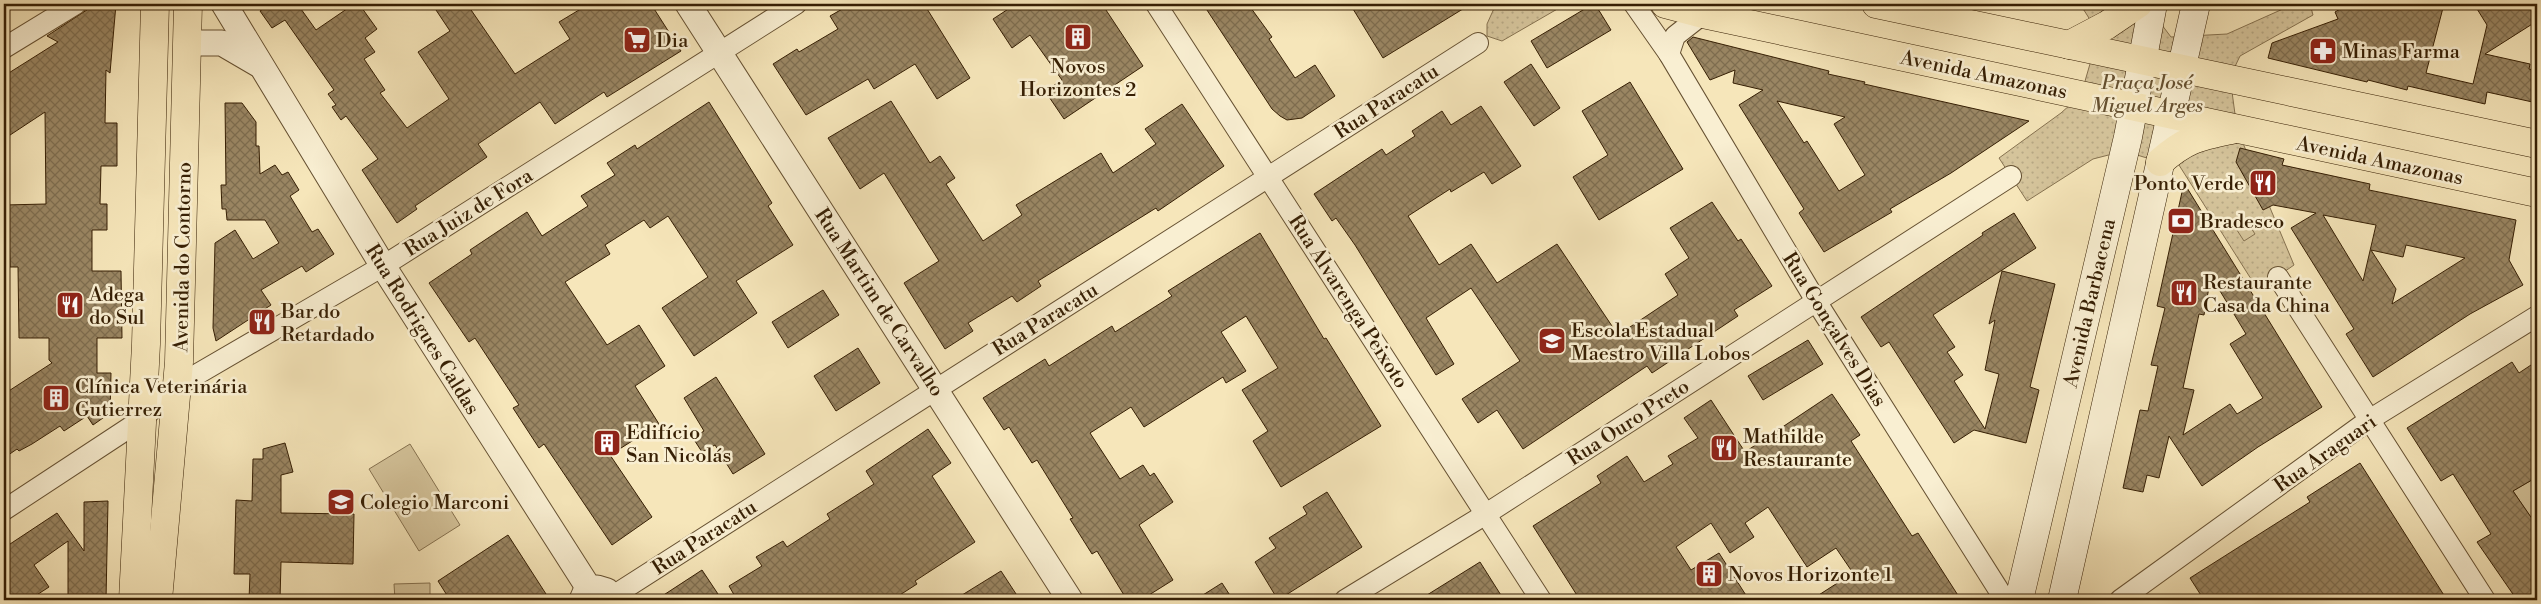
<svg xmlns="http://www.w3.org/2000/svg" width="2541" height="604" font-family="'Libre Bodoni',serif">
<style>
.park{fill:url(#park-dots);stroke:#867250}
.pitch{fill:#d5c49b;stroke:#867250}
.building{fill:url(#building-cross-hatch);stroke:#361f04;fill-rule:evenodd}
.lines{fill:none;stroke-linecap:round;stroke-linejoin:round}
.minor-casing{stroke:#665132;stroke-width:22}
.tertiary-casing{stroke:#665132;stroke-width:27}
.secondary-casing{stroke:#361f04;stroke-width:29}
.primary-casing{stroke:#361f04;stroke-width:29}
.minor{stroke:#f9efd2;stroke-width:20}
.tertiary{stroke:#f9efd2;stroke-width:25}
.secondary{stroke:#f9efd2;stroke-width:28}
.primary{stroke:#f6e6ba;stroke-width:28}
.labels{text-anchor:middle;stroke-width:5;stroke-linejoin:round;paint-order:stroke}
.poi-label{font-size:20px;fill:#361f04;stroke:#f9efd2;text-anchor:start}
.street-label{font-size:20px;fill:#361f04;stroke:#f9efd2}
.park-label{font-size:20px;font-style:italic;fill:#665131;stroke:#f9efd2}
</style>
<defs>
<pattern id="park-dots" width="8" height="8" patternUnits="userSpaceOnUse" patternTransform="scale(1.25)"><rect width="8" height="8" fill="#d5c49b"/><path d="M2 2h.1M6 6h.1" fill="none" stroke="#b7a884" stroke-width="1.8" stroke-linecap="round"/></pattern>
<pattern id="building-cross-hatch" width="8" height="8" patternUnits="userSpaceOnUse" patternTransform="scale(1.25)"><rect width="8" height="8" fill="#9a8663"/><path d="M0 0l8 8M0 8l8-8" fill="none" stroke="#7e6d4f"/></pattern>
</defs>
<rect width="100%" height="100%" fill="#f6e6ba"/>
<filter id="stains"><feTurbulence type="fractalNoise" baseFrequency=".004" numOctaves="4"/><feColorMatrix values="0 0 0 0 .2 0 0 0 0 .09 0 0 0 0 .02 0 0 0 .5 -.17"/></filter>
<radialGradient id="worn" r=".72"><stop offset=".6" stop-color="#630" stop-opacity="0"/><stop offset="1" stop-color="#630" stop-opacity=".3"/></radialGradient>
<g class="park">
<polygon points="1496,4 1566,4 1502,41 1487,36 1487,24"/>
<polygon points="2080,4 2146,4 2171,37 2227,34 2294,4 2310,4 2313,15 2240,56 2230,77 2237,129 2294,265 2258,290 2172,154 2160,162 2124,151 2093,159 2027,201 1999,158 2061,113 2081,95 2094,50 2096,29"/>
</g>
<g class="pitch">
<polygon points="2244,217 2255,234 2244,241 2233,224"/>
<polygon points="410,444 460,525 419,551 369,469"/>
<polygon points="2537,477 2537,526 2513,491"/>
<polygon points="430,583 430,600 395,600 394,584"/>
</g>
<g class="building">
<polygon points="96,4 116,4 110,73 106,70 105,123 117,123 117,166 101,166 100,204 107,204 107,230 92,230 92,271 121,271 122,338 97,338 97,373 111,373 110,413 93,425 87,416 64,431 60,426 32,444 19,451 17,449 4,458 4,394 52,363 49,360 49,338 19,338 18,267 10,267 9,231 4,231 4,205 46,204 45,112 4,139 4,76 58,42 47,36"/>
<polygon points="270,4 308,4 301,9 316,30 354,4 359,4 377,29 365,38 375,52 364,59 385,90 380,93 407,128 449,99 418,52 450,31 432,4 467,4 515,74 570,39 559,22 589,4 651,4 681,51 607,97 604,92 555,124 540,102 478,144 487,157 415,206 417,209 397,223 362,170 378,159 346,116 341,120 332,107 336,105 328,94 334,90 285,20 272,28 260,11"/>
<polygon points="851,4 924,4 970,78 937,99 915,64 874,89 868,79 806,115 773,64 797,49 799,52 838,29 830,16"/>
<polygon points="1016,4 1102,4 1143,66 1064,119 1045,91 1062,80 1030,35 1012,48 993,19"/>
<polygon points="1203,4 1248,4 1272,37 1269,39 1295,78 1315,65 1335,96 1302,118 1287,120 1280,116 1272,109"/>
<polygon points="1350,4 1471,4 1383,58"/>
<polygon points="1593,4 1595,4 1611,30 1547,68 1531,41"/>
<polygon points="2349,4 2444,4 2426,73 2473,84 2487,25 2474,4 2537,4 2537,21 2485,54 2530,64 2529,69 2537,71 2537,103 2487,92 2485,104 2408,86 2407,90 2368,80 2367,82 2268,58 2272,43 2338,19 2335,12"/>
<path d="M1693,37L1829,71L1828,74L1865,82L1864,84L2029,121L1951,173L1890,209L1892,212L1824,252L1799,213L1804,209L1739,105L1763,90L1733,83L1735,70L1710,80L1687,42ZM1777,101L1845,117L1834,124L1865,175L1839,191L1807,141L1804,143Z"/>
<polygon points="1531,64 1560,108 1534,126 1504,82"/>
<polygon points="1630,82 1683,169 1599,220 1573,177 1608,155 1582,111"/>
<polygon points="891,101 930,163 940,156 955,178 946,184 983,241 1022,215 1016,205 1101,153 1113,173 1156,144 1145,129 1182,104 1224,166 1158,211 1156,208 1038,281 1041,286 1017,302 1012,296 968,323 973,331 945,349 904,283 939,261 884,173 860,189 828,138"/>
<polygon points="709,102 772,203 768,206 793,245 736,281 757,313 694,356 662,308 708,277 668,216 650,228 644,220 605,245 610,254 565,282 607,345 639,325 665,366 635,386 659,424 610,455 652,517 612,545 544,444 539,448 513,408 519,405 475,338 469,342 429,283 472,254 470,250 527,212 542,236 588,206 581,196 615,175 607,163 635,145 637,149"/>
<polygon points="225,103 242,103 256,122 256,146 259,146 260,174 275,165 282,175 288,172 299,190 290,196 312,232 318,229 334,254 306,272 302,266 261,290 271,305 216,341 213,328 215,243 235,230 253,259 279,243 265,220 227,220 226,209 222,209 221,185 226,185"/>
<polygon points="1481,106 1521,166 1492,184 1484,172 1451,192 1450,189 1408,216 1439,265 1471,244 1497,283 1557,244 1618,335 1678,295 1665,274 1689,258 1670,228 1712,202 1738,241 1741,239 1772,286 1734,310 1738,316 1652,373 1647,366 1523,449 1497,410 1478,423 1462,399 1520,361 1471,288 1426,318 1454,364 1436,375 1355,245 1336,218 1332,221 1314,194 1382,149 1386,155 1415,136 1412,131 1442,111 1451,125"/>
<path d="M2240,148L2284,159L2282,165L2370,184L2369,190L2516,220L2509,260L2523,285L2470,314L2373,377L2346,334L2354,329L2291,228L2316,213L2273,205L2263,210L2236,162ZM2323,215L2376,225L2363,281ZM2406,245L2465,258L2392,304L2396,289L2371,250L2403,257Z"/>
<path d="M2184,183L2322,407L2258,447L2202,486L2169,436L2159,478L2147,475L2143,492L2123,488L2140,410L2148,411L2158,366L2151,365L2165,308L2157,306ZM2211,276L2246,334L2230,344L2263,398L2237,414L2230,404L2183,435L2194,390L2183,388L2199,314L2204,315Z"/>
<polygon points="2014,213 2036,248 1933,315 1955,347 1947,352 1963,375 1954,381 1985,429 1999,374 1985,370 1995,320 1989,324 2002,271 2055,284 2030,387 2039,390 2026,443 1974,430 1954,443 1889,342 1881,347 1861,317 1983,235 1982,233"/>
<polygon points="1260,233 1324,339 1326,338 1381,426 1281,487 1253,441 1268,431 1242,390 1278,368 1246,316 1221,332 1246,371 1226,383 1223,377 1144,427 1131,407 1090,433 1120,479 1143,465 1150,476 1154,473 1173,502 1139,525 1173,580 1141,600 1127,600 1097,551 1092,554 1070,519 1073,518 1037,460 1032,463 1009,427 1004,430 983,398 1045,359 1049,366 1112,326 1115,332 1172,296 1168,291"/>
<polygon points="823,290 839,315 788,348 772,322"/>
<polygon points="1808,340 1823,364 1763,400 1748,376"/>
<polygon points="858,348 880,383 836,411 814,376"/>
<polygon points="2537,361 2537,477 2513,491 2537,526 2537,600 2517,600 2477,542 2491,534 2453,474 2441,481 2407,428 2512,362 2519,373"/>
<polygon points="716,377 765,454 733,474 715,445 702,452 693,438 704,431 684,398"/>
<polygon points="1832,394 1860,435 1851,441 1912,536 1918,533 1961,600 1811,600 1853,573 1836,548 1807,567 1768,507 1745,523 1754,537 1730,553 1711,523 1676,547 1691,570 1719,553 1749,600 1580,600 1533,526 1601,483 1597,476 1627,456 1644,482 1673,464 1668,456 1698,438 1684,418 1711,400 1745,452"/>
<polygon points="928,429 951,463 932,476 975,542 915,581 917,584 892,600 737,600 729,586 762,566 756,557 783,541 787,547 830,519 827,514 874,484 866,471"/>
<polygon points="285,443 293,472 281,475 281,513 354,514 353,564 281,562 280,600 249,600 250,574 234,574 236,500 252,501 253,459 263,459 263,449"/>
<polygon points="2360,463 2447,600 2204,600 2190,578 2310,502 2307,497"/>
<polygon points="1327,492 1362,547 1278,600 1255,562 1276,548 1269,538 1307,514 1303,507"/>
<polygon points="108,501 106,600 68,600 68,541 34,565 49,587 29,600 4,600 4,548 57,513 84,551 84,502"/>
<polygon points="508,535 546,594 536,600 450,600 438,581"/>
<polygon points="1480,562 1504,600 1419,600"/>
<polygon points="702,570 722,600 656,600"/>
<polygon points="1001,571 1020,600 954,600"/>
<polygon points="1222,583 1233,600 1195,600"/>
</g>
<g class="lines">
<defs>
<g id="minor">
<polyline points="1156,4 1541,600"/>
<polyline points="1634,4 1669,54 1816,301 2005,600"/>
<polyline points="4,48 76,4"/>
<polyline points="1669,54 1675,36 1703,14"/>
<polyline points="2278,277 2485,600"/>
<polyline points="4,510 141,420 177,386 383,266 796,4"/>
<polyline points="613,596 1478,43"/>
<polyline points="1345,600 1486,514 2011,176"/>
<polyline points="2120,600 2369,420 2537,316"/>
</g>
<g id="tertiary">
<polyline points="224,4 383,266 590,590"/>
<polyline points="688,4 1070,600"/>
<polyline points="187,43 222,43 258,64"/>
<polyline points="582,600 585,593 597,588 607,591 614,600"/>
</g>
<g id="secondary">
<polyline points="2019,600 2128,137 2153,4"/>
<polyline points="2062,600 2196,4"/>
</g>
<g id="primary">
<polyline points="1665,4 1703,14 2537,193"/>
<polyline points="1876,4 2537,144"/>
<polyline points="2069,45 2107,25 2138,4"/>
<path d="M2160,162C2186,139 2198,137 2231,130"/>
<polyline points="133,600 146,344 155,4"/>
<polyline points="158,600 179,362 188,4"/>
</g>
</defs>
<use href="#minor" class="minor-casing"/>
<use href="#tertiary" class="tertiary-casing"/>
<use href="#secondary" class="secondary-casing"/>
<use href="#primary" class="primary-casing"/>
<use href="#minor" class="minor"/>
<use href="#tertiary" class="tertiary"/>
<use href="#secondary" class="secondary"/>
<use href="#primary" class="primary"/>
</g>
<defs>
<symbol id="building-square" viewBox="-11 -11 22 22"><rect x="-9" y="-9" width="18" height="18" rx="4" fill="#8f2418" stroke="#f9efd2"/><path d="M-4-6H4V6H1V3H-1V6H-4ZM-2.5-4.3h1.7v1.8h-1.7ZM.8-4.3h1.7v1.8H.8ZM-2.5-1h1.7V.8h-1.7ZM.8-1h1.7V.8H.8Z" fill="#fff"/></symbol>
<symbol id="supermarket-square" viewBox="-11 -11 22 22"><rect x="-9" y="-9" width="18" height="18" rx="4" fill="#8f2418" stroke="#f9efd2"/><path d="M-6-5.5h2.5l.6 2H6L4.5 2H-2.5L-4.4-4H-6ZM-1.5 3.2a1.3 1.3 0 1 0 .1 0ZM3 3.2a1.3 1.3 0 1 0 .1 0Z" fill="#fff"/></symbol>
<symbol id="pharmacy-square" viewBox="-11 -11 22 22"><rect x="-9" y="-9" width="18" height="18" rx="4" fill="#8f2418" stroke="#f9efd2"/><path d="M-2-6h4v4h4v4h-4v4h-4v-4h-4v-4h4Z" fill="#fff"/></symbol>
<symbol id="restaurant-square" viewBox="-11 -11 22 22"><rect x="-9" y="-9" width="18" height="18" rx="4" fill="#8f2418" stroke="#f9efd2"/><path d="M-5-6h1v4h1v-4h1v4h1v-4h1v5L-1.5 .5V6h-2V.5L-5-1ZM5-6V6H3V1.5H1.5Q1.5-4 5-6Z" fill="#fff"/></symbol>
<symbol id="bank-square" viewBox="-11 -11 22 22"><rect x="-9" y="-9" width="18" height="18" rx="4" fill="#8f2418" stroke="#f9efd2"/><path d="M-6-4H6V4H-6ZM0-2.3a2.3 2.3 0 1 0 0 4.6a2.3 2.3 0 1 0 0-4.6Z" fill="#fff"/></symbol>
<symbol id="school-square" viewBox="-11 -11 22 22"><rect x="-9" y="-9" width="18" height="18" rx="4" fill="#8f2418" stroke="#f9efd2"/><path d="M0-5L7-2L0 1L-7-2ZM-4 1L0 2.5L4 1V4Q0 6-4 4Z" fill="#fff"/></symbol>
</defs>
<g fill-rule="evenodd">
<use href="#building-square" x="1062" y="21" width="32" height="32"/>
<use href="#supermarket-square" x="621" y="24" width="32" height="32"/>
<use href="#pharmacy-square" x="2307" y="35" width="32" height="32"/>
<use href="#restaurant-square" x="2247" y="167" width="32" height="32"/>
<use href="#bank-square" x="2165" y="205" width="32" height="32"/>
<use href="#restaurant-square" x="2168" y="277" width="32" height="32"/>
<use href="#restaurant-square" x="54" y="289" width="32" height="32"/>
<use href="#restaurant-square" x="246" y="306" width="32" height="32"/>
<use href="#school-square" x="1536" y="325" width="32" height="32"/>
<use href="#building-square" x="40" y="382" width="32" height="32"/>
<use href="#building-square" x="591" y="427" width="32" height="32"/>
<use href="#restaurant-square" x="1708" y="432" width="32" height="32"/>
<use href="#school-square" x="325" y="486" width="32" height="32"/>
<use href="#building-square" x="1693" y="558" width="32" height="32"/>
</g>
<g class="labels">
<g class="poi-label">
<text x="656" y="47">Dia</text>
<text x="2342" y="58">Minas Farma</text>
<text x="1078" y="73" text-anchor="middle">Novos<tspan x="1078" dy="23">Horizontes 2</tspan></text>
<text x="2244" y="190" text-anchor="end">Ponto Verde</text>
<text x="2200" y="228">Bradesco</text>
<text x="2203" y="289">Restaurante<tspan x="2203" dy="23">Casa da China</tspan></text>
<text x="89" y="301">Adega<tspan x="89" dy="23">do Sul</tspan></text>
<text x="281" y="318">Bar do<tspan x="281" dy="23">Retardado</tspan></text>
<text x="1571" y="337">Escola Estadual<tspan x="1571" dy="23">Maestro Villa Lobos</tspan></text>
<text x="75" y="393">Clínica Veterinária<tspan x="75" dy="23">Gutierrez</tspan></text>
<text x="626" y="439">Edifício<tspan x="626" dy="23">San Nicolás</tspan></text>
<text x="1743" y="443">Mathilde<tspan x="1743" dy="23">Restaurante</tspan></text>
<text x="360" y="509">Colegio Marconi</text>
<text x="1728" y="581">Novos Horizonte 1</text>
</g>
<g class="street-label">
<text transform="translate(1984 74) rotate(12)" y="7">Avenida Amazonas</text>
<text transform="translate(1386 101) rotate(-33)" y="7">Rua Paracatu</text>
<text transform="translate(2380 160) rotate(12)" y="7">Avenida Amazonas</text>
<text transform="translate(468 212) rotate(-32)" y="7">Rua Juiz de Fora</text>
<text transform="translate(182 257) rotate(-89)" y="7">Avenida do Contorno</text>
<text transform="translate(1349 301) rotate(57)" y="7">Rua Alvarenga Peixoto</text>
<text transform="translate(880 302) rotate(57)" y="7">Rua Martim de Carvalho</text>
<text transform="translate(2089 303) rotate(-77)" y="7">Avenida Barbacena</text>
<text transform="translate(1045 319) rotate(-32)" y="7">Rua Paracatu</text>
<text transform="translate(423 329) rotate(58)" y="7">Rua Rodrigues Caldas</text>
<text transform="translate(1835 329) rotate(58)" y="7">Rua Gonçalves Dias</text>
<text transform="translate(1628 422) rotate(-33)" y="7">Rua Ouro Preto</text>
<text transform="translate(2325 453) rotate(-35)" y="7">Rua Araguari</text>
<text transform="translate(704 537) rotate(-33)" y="7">Rua Paracatu</text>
</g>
<g class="park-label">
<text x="2147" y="89">Praça José<tspan x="2147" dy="23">Miguel Arges</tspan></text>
</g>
</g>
<rect width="2541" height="604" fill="none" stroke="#f6e6ba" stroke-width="20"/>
<rect x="5" y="5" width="2531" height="594" fill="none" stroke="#361f04" stroke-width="2.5"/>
<rect x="10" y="10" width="2521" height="584" fill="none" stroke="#361f04"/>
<rect width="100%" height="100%" filter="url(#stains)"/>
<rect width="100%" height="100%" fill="url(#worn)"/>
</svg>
